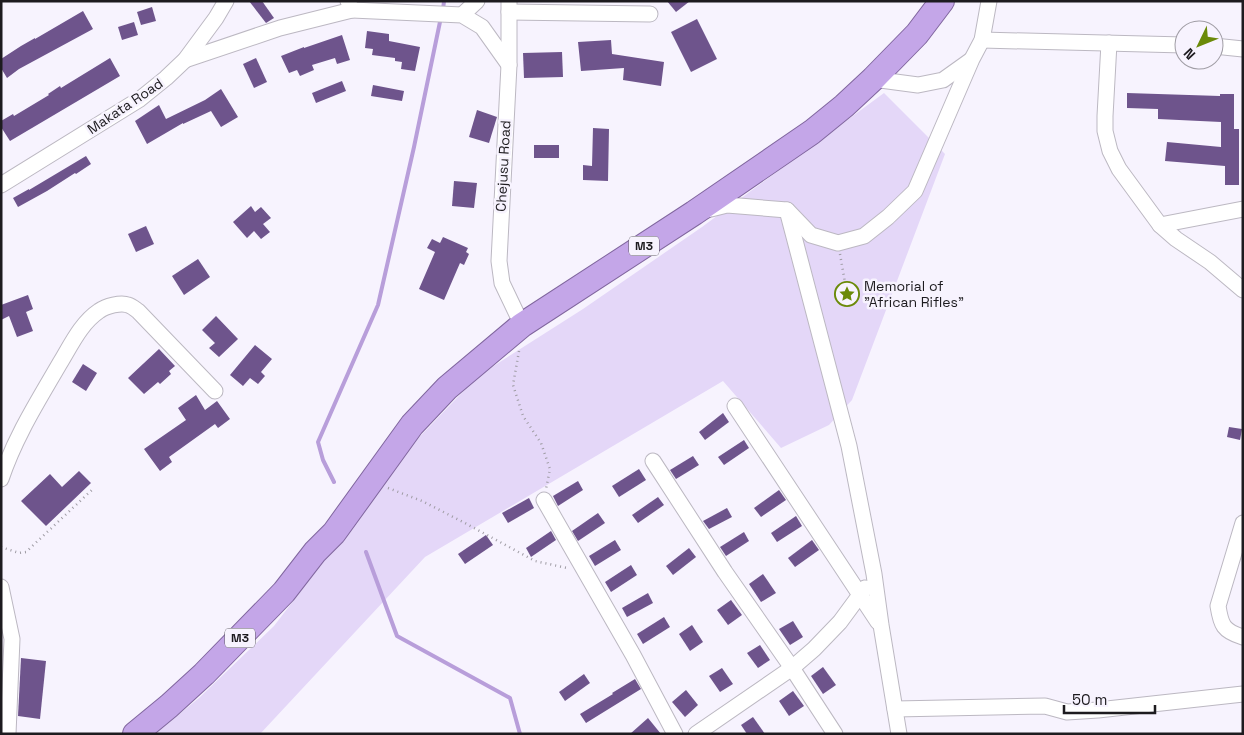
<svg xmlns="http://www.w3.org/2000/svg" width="1244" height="735" font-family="'Space Grotesk',sans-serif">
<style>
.park{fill:#e4d7f8}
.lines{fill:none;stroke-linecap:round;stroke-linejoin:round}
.stream{stroke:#b89eda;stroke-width:4}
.building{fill:#6e548c}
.minor-casing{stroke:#bcb8c2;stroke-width:17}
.trunk-casing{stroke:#80669e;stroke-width:26}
.path{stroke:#9f9ca4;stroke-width:2.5;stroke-dasharray:1 4;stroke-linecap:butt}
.minor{stroke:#fff;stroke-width:15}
.trunk{stroke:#c4a6e8;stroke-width:24}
.labels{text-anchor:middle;stroke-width:5;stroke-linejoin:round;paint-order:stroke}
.shield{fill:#f7f3fe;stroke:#5e5c62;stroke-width:1}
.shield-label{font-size:12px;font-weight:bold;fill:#1d1b1f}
.street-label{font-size:14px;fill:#1d1b1f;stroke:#f7f3fe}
.poi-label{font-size:14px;fill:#1d1b1f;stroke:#f7f3fe;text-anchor:start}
</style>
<rect width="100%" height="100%" fill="#f7f3fe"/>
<polygon class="park" points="884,93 945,154 852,400 829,425 781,448 723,381 425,557 260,734 155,734 199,698 274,626 382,485 405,452 478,376 583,309 702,227"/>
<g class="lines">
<g class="stream">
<polyline points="443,10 444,1"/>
<polyline points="334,482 323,460 318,442 378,305 414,147 441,17"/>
<polyline points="366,552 397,636 510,698 520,734"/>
</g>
</g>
<g class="building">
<polygon points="249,1 262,1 274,18 266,23"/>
<polygon points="667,1 690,1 676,12"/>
<polygon points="152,7 156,21 141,25 137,12"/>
<polygon points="83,11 93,29 19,69 7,78 1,68 1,59 21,46 35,38 35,39"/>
<polygon points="697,19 717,59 691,72 671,32"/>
<polygon points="134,22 138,35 122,40 118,27"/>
<polygon points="367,31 389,34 389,41 420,47 415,71 401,69 402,62 395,61 395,58 372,55 373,49 365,48"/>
<polygon points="342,35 350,60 337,64 335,58 312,65 314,70 300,76 297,70 289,73 281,56 304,47 304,48"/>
<polygon points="611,40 612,54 664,62 661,86 623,80 624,68 581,71 578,42"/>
<polygon points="562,52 563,77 524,78 523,53"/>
<polygon points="110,58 120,76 10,141 1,127 1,121 13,114 14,116 49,95 48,94 60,86 61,88"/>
<polygon points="256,58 267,82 254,88 243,64"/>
<polygon points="342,81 346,91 316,103 312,93"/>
<polygon points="373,85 404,91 402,101 371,96"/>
<polygon points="221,89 238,117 221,127 211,111 183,124 183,123 147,144 135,121 159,105 166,119 205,100"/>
<polygon points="1127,93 1220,96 1220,94 1234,94 1234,129 1239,129 1239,185 1225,185 1225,166 1165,161 1167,142 1221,147 1221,122 1158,119 1158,109 1127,108"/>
<polygon points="477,110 497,117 489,143 469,137"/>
<polygon points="593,128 609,129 608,181 583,180 583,165 592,166"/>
<rect x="534" y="145" width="25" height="13"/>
<polygon points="86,156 91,164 76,174 75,173 47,191 18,207 13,198 29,189 29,190"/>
<polygon points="454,181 477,183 474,208 452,206"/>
<polygon points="251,206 255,212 261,207 271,218 263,224 270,232 261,239 254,231 247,238 233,222"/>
<polygon points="146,226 154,244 136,252 128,234"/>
<polygon points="443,237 468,248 466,252 469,254 464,265 460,263 444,300 419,289 435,252 427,248 432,239 440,243"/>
<polygon points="198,259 210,277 184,295 172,276"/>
<polygon points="28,295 33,309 26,312 33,331 17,337 9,316 1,320 1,305"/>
<polygon points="216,316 238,339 219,357 209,348 215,343 202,330"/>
<polygon points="255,345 272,359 261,372 265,376 258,384 250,378 243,386 230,375"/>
<polygon points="159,349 175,366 169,371 171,374 160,384 158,382 144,394 128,378"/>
<polygon points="83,364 97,373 86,391 72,382"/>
<polygon points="196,395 205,410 217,401 230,419 218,428 215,424 169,457 172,462 160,471 144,449 186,420 178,408"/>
<polygon points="723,413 729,422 705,440 699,432"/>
<polygon points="1229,427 1242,429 1240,440 1227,437"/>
<polygon points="744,440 749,448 724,465 718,457"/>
<polygon points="693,456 699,465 676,479 670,470"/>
<polygon points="639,469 646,480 619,497 612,486"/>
<polygon points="79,471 91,483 46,526 21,501 50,474 62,487"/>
<polygon points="578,481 583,490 558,506 553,496"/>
<polygon points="779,490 786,500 761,517 754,508"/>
<polygon points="658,497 664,505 638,523 632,515"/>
<polygon points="529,498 534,508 508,523 502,513"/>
<polygon points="727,508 732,517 709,529 703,521"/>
<polygon points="598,513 605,523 578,541 572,531"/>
<polygon points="796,516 802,526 777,542 771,533"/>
<polygon points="551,531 556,540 531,557 526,548"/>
<polygon points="744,532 749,541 726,556 720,547"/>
<polygon points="486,535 493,545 465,564 458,554"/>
<polygon points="615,540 621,550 595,566 589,556"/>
<polygon points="812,540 819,550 795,567 788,558"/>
<polygon points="689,548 696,557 673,575 666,566"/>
<polygon points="631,565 637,575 611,592 605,582"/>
<polygon points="763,574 776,593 761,602 749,584"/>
<polygon points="648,593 653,603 627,617 622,608"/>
<polygon points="731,600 742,615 728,625 717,610"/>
<polygon points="664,617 670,627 643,644 637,634"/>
<polygon points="793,621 803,637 790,645 779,629"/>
<polygon points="692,625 703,642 690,651 679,634"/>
<polygon points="760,645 770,660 758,668 747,653"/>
<polygon points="21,658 46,661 40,719 18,716"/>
<polygon points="823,667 836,685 823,694 811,676"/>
<polygon points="722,668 733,684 720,692 709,676"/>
<polygon points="584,674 590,683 565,701 559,692"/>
<polygon points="635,679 641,689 586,723 580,714 613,694 612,693"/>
<polygon points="686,690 698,705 685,717 672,702"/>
<polygon points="793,691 804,706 789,716 779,701"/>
<polygon points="753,717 765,734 747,734 741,725"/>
<polygon points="648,718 661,734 630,734"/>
</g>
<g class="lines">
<defs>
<g id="minor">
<polyline points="348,1 352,10 462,15 482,27 509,65"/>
<polyline points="509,1 509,65 499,261 502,283 522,325"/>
<polyline points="509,12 650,14"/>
<polyline points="462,15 477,1"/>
<polyline points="982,40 1184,45"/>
<polyline points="1109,43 1105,116 1105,131 1110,151 1119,169 1160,225 1176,239 1210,262 1243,290"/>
<polyline points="1214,46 1243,49"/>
<polyline points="185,60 280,28 352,10"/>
<polyline points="873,79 918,85 943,80 971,60"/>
<polyline points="1,185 140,99 166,78 185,60 216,18 226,1"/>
<polyline points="707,210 727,205 787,210 811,235 838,243 864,236 888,217 915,191 972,59 982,40 989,1"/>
<polyline points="787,210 849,446 874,574 881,625 899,734"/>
<polyline points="1160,225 1243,209"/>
<polyline points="735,406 878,622"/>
<polyline points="653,461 725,572 792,668 835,734"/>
<path d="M1,479C15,437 38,401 60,363C71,345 81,323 99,311C106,306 121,302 128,305C132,306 135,309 138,311L215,391"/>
<polyline points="544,500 633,655 675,734"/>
<path d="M1243,523L1218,606C1221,625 1223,631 1243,637"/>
<polyline points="1,587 12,639 8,734"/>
<polyline points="895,709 1045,706 1067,712 1098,710 1243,694"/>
<polyline points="696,734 792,668 814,649 840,622 865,588"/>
</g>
<polyline id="trunk" points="135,734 169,706 204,674 284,592 315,552 334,533 412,425 447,388 522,325 694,213 812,132 844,106 873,79 917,34 942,1"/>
</defs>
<use href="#minor" class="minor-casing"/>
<use href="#trunk" class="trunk-casing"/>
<g class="path">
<polyline points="840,254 847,294"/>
<polyline points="519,351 513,385 523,416 541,443 550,469 546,489"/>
<polyline points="388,488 422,501 463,522 535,561 567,568"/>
<polyline points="1,547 19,553 26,552 94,488"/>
</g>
<use href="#minor" class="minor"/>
<use href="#trunk" class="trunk"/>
</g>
<defs>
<symbol id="sight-ring" viewBox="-11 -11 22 22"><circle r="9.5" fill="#f7f3fe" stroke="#6b8a09" stroke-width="1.5"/><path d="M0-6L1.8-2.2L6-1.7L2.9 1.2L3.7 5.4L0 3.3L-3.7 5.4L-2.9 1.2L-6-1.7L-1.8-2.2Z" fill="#6b8a09"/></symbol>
</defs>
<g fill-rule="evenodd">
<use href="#sight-ring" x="833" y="280" width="28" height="28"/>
</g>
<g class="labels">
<g class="shield">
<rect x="629" y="236.5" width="30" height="19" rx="4"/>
<rect x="225" y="628.5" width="30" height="19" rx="4"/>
</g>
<g class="shield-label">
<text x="644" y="250">M3</text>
<text x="240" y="642">M3</text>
</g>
<g class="street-label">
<text transform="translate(125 106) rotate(-34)" y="5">Makata Road</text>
<text transform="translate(503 166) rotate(-87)" y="5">Chejusu Road</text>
</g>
<g class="poi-label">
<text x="864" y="291">Memorial of<tspan x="864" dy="16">"African Rifles"</tspan></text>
</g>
</g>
<rect width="1244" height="735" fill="none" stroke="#1d1b1f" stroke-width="5"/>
<g transform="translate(1199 45) rotate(227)"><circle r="24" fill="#f7f3fe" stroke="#a09da5"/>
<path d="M0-4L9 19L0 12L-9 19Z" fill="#6b8a09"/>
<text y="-8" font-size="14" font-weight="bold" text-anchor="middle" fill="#1d1b1f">N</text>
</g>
<path d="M1064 705v8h91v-8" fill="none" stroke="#1d1b1f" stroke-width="2.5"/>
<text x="1072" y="705" font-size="15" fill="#1d1b1f" stroke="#f7f3fe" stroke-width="4" paint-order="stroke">50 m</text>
</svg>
